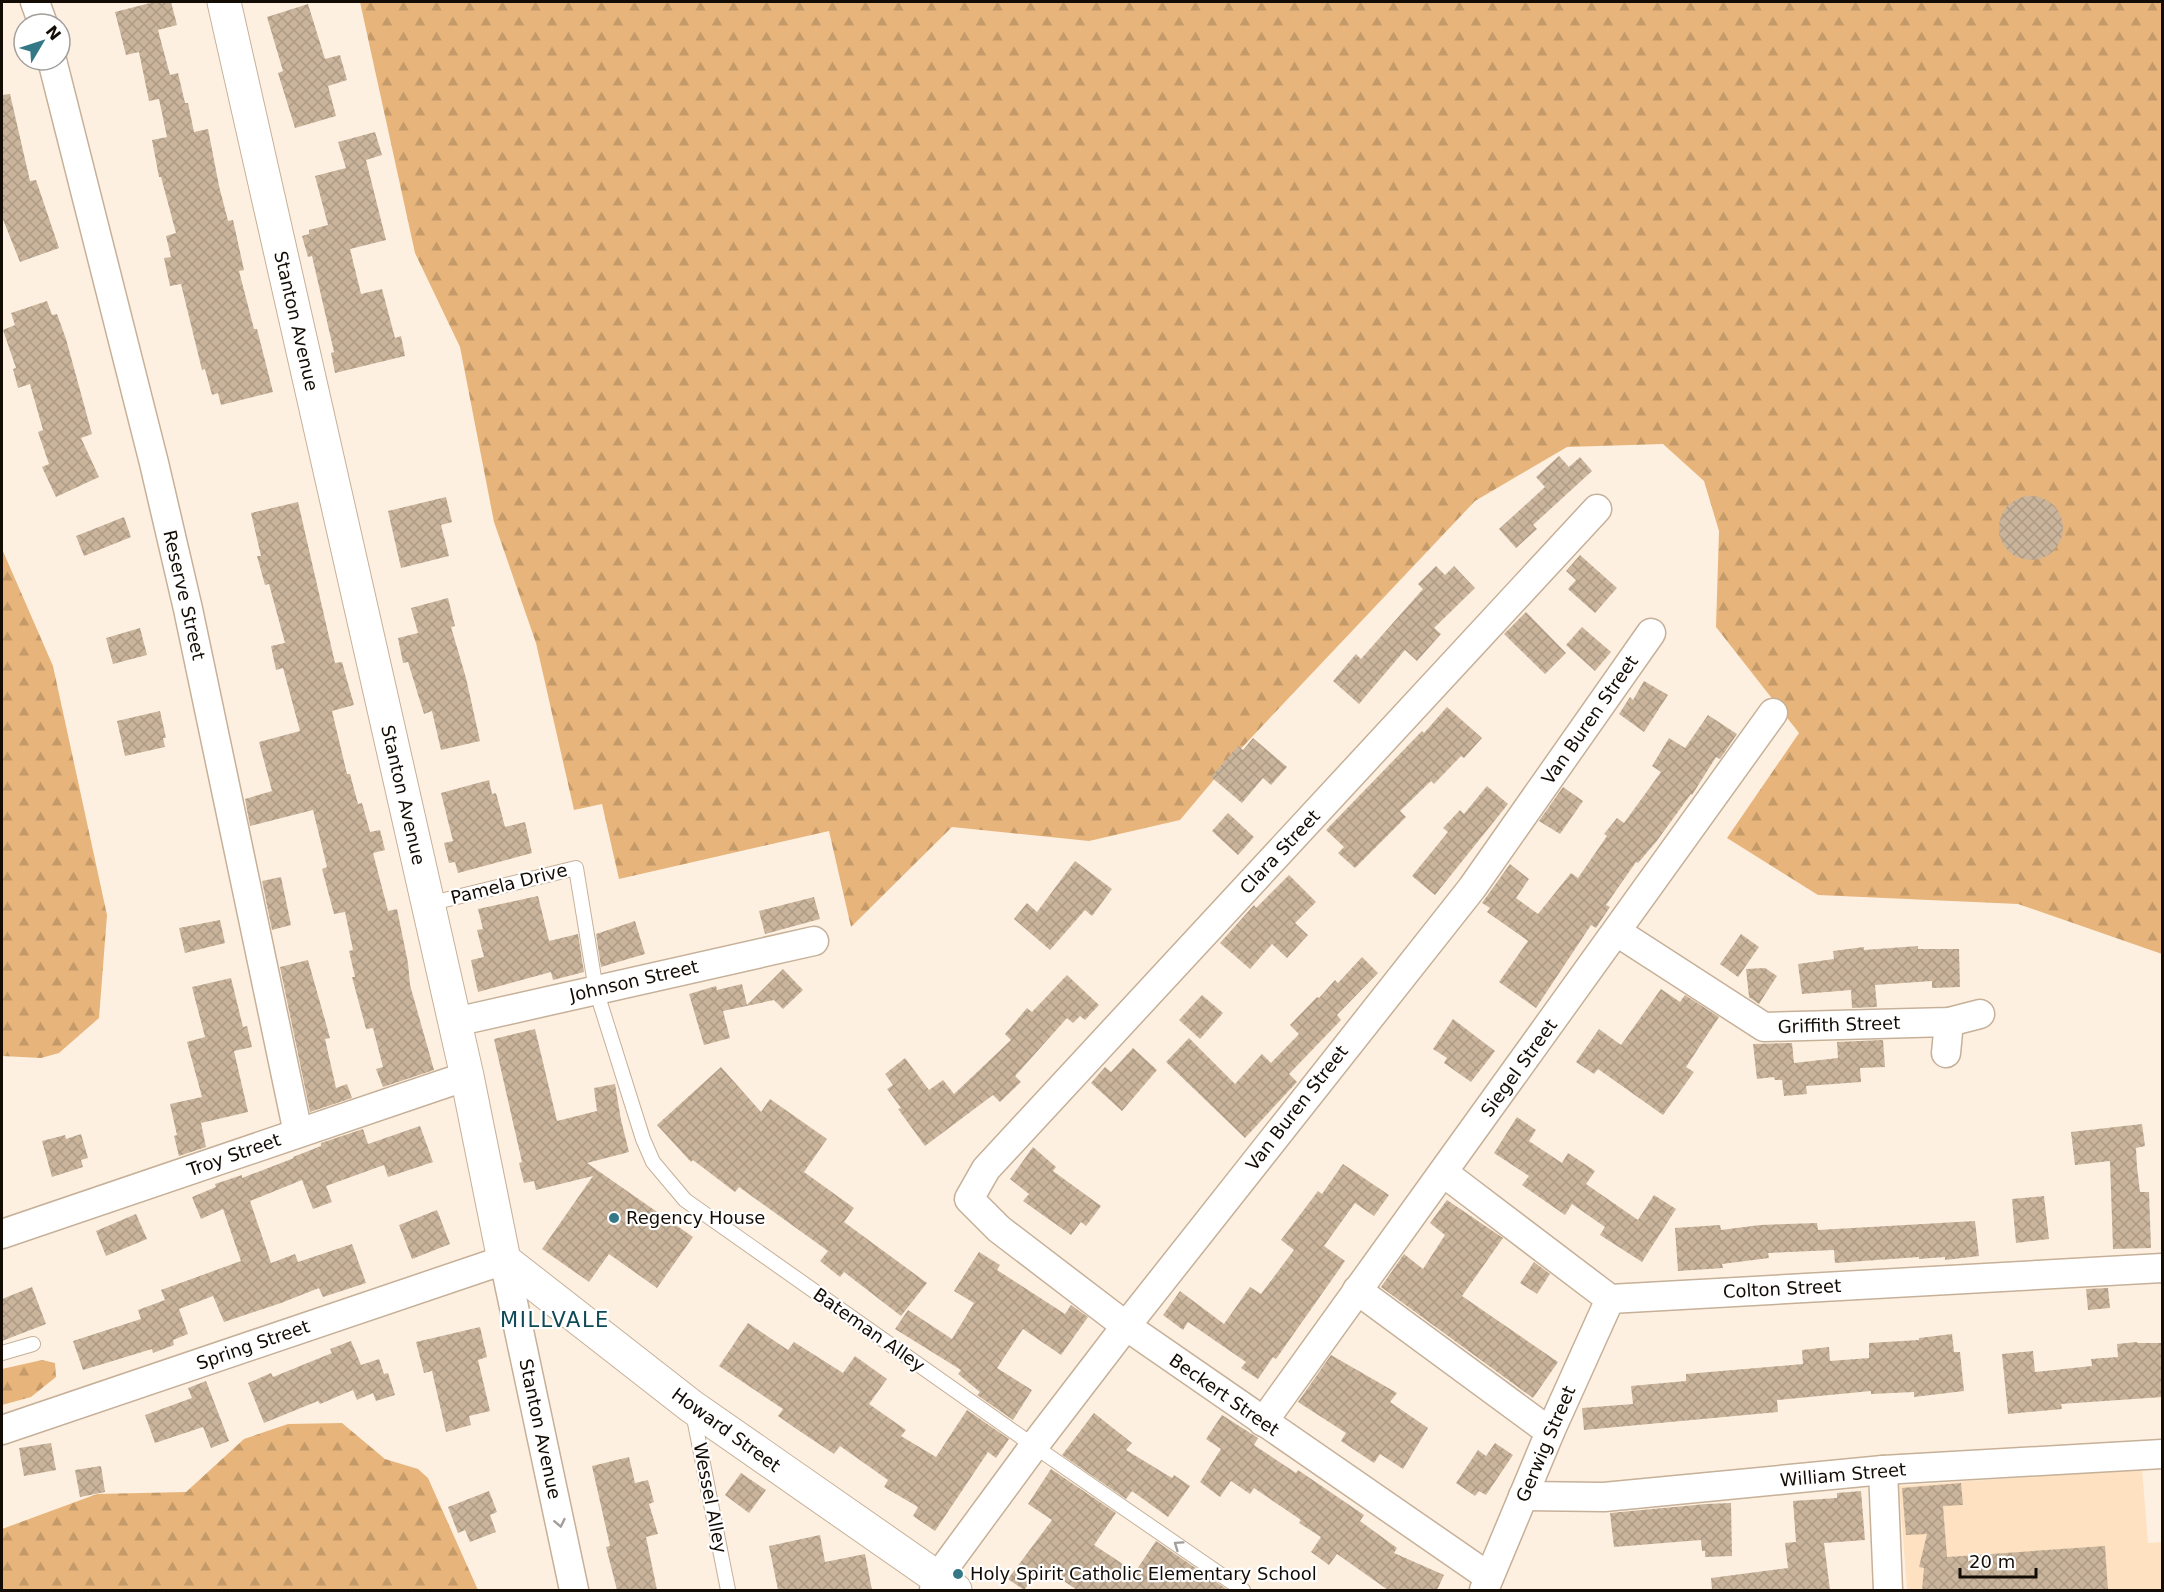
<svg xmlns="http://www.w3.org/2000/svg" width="2164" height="1592" font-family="'DejaVu Sans',sans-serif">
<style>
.built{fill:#fde1c1}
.forest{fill:url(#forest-firs)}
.building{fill:url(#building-cross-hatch)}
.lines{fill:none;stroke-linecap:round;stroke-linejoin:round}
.service-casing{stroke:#c6b098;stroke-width:16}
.minor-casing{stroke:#c6b098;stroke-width:31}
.tertiary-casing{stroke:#c6b098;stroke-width:35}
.service{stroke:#fff;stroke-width:14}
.minor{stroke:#fff;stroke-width:28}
.tertiary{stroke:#fff;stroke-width:33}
.oneway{stroke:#a19e9b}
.poi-dot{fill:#347887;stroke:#fff;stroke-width:2}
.labels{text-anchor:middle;stroke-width:4.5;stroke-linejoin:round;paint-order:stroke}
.street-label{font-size:18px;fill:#130c04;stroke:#fff}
.poi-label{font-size:18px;fill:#130c04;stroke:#fff;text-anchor:start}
.quarter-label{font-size:21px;letter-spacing:1.5px;fill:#0f4956;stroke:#fff}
</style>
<defs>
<pattern id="forest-firs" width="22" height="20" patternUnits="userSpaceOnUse" patternTransform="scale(1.5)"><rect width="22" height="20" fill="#e7b57b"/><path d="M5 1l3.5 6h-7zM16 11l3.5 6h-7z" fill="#c59a69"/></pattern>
<pattern id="building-cross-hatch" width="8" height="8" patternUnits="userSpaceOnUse" patternTransform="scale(1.5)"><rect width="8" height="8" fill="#cab59c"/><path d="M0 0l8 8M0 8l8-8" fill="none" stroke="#ad9a85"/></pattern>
</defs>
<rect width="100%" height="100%" fill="#fef0e1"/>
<polygon class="built" points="2142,1469 2148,1543 2162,1542 2162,1590 1907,1590 1899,1486"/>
<g class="forest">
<polygon points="360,2 2162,2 2162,954 2018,904 1818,895 1727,838 1799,733 1716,627 1719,531 1704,481 1663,444 1567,447 1475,501 1233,757 1180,820 1089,841 952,827 851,927 829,831 619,879 602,804 574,810 536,643 494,522 460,347 415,253"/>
<polygon points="2,549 53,666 107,915 99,1018 59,1053 41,1058 2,1056"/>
<polygon points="42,1360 55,1363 56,1377 31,1397 2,1405 2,1369"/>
<polygon points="342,1423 385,1459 418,1469 428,1478 478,1590 2,1590 2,1529 97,1494 186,1492 244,1439 288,1424"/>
</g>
<g class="building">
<polygon points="154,2 171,2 177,25 158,30 170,75 178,73 185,103 188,103 194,132 208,129 219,186 228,221 233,220 244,270 239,271 254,329 257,329 273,392 221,405 218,393 212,395 205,369 202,370 181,284 170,286 164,258 171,257 166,236 176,233 161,177 159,177 152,140 167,137 159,99 149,101 139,52 126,55 115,12"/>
<polygon points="308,4 325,59 340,55 347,80 328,86 336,116 295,128 278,73 283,71 267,17"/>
<polygon points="10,94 30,181 36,180 59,248 20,262 2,217 2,95"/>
<polygon points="375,132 382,155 366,160 386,240 350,249 361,294 382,289 395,338 401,336 405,356 335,373 331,353 334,352 312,256 308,257 302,236 309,234 309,230 328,225 315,176 346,168 338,142"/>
<polygon points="47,301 52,315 57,314 66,339 92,434 81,438 99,477 56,497 42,467 49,464 38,432 43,430 30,384 18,388 13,369 16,368 3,330 15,325 11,313"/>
<polygon points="1559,456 1569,467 1580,457 1592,471 1533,525 1537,529 1516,548 1499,529 1545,487 1536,477"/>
<circle cx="2031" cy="528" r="32"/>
<polygon points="446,497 452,522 441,525 449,556 401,568 388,511"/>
<polygon points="298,502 335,663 342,662 354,705 332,711 347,774 350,774 358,804 362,803 370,832 380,830 385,850 373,853 388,911 397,909 408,963 410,985 434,1070 383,1087 376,1069 383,1067 373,1028 366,1029 352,977 355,977 349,951 353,950 345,912 334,914 322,869 327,867 313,810 250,826 245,799 272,791 259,742 300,731 283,668 276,670 271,646 285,643 269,584 265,585 257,556 261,556 251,513"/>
<polygon points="124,517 131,537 84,556 76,536"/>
<polygon points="1580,555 1617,588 1595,613 1568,589 1576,580 1566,571"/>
<polygon points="1436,566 1445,575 1454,566 1475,588 1434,628 1441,634 1417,661 1405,650 1359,704 1333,681 1356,654 1361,659 1423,589 1418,584"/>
<polygon points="448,598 455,626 451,627 466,678 480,741 441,750 432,711 424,714 408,662 403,663 398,638 418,633 411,608"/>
<polygon points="1526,612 1566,653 1545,674 1504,634"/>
<polygon points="1582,627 1611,652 1595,671 1566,645"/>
<polygon points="140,628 147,655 113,664 106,638"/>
<polygon points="1644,681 1668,695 1644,732 1619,714 1630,697 1633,700"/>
<polygon points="1447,707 1482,738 1464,758 1461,756 1434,784 1431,781 1400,811 1406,817 1355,868 1338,853 1344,847 1326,830 1422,731 1424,733"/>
<polygon points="160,711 166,738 163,738 165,747 125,756 117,721"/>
<polygon points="1708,715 1737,734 1720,759 1716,757 1692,795 1691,794 1656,842 1638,863 1636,862 1606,905 1610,907 1596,928 1591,925 1536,1008 1499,982 1528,941 1487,912 1490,908 1482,903 1510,864 1529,879 1516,898 1538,914 1571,873 1578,878 1607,836 1604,834 1617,818 1624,823 1661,772 1652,766 1669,738 1685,748"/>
<polygon points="1253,738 1287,767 1271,785 1263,778 1242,803 1211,777 1238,746 1243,750"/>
<polygon points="489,780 492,794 496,793 505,827 525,822 532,853 458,873 455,862 449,863 444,843 453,841 441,793"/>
<polygon points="1487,786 1508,804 1435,895 1412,876 1448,832 1443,828 1460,810 1464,814"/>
<polygon points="1563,787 1583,801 1560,834 1539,821"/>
<polygon points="1228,813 1254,837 1238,855 1212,831"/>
<polygon points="1075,861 1112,889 1092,916 1085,910 1050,950 1014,919 1027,903 1037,912"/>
<polygon points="1289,875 1316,902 1295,923 1308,935 1287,958 1272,944 1250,969 1220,943 1254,905 1256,908"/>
<polygon points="281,877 291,925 272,930 262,881"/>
<polygon points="538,896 549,941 578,934 584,972 553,980 551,972 478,992 471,960 484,957 477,930 483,929 478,909"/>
<polygon points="814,897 820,919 765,934 759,911"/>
<polygon points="220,920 225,943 185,953 179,928"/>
<polygon points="635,921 645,954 601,967 596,934"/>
<polygon points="1741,934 1759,947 1738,977 1720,964"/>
<polygon points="1918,946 1918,949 1959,949 1960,987 1932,988 1932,981 1875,985 1877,1007 1852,1008 1851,990 1802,994 1798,964 1834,959 1833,951 1864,947 1864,950"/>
<polygon points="1362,957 1378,973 1337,1015 1341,1020 1289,1074 1297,1082 1245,1138 1166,1062 1189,1038 1235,1084 1262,1054 1271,1063 1299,1034 1290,1025 1317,997 1319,998 1335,980 1338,983"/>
<polygon points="308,960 330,1038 325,1039 336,1088 347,1084 352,1098 310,1112 280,967"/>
<polygon points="1765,968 1777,976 1759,1004 1749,997 1746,969"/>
<polygon points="783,969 803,990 783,1009 774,1000 723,1011 730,1038 704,1045 689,994 716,986 717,990 742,984 747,1005"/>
<polygon points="1067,975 1099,1005 1085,1020 1080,1016 1073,1023 1067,1018 1015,1076 1021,1082 1000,1102 993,1095 925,1146 898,1109 901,1108 887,1089 893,1085 885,1074 905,1058 929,1090 943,1080 954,1094 1011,1040 1005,1034 1027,1008 1032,1012"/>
<polygon points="231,978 243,1027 247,1026 252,1047 234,1051 248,1112 201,1123 206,1147 179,1156 174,1136 177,1135 170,1104 202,1097 187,1042 205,1037 192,987"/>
<polygon points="1661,989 1680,1002 1685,995 1719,1017 1686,1067 1694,1072 1663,1115 1598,1069 1594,1074 1576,1062 1599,1029 1621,1045"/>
<polygon points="1202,995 1223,1013 1200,1039 1179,1020"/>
<polygon points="1453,1019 1495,1051 1471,1082 1444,1063 1447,1058 1433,1049"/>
<polygon points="535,1029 557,1121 597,1111 594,1088 615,1084 621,1120 629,1152 587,1163 693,1237 657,1288 609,1254 589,1282 542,1249 593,1176 536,1190 534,1181 524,1183 519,1163 522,1162 494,1039"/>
<polygon points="1883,1040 1885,1067 1860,1068 1861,1082 1806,1086 1807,1094 1784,1096 1782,1080 1775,1080 1774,1077 1757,1079 1753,1044 1792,1043 1794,1063 1838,1058 1837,1042"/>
<polygon points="1133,1048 1157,1070 1122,1111 1091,1083 1105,1067 1111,1072"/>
<polygon points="721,1067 761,1112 770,1099 827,1139 804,1172 854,1208 844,1222 927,1283 901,1316 844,1272 840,1277 820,1261 828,1251 739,1187 735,1192 693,1160 691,1162 657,1125"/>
<polygon points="1517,1117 1536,1130 1529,1141 1562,1163 1568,1153 1595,1171 1586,1184 1638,1220 1654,1195 1676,1209 1642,1262 1600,1235 1605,1227 1572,1204 1565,1215 1522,1185 1529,1176 1494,1153"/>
<polygon points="2142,1124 2145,1146 2136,1148 2137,1167 2140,1192 2149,1192 2151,1248 2113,1249 2110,1161 2075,1165 2071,1132"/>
<polygon points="420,1126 433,1162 388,1177 384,1165 326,1186 332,1202 313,1209 302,1180 250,1201 271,1263 295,1254 298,1262 352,1244 366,1283 323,1297 319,1288 281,1303 224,1322 213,1296 179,1309 188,1334 173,1340 174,1345 153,1353 152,1349 83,1370 73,1341 141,1319 138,1310 165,1300 161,1290 241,1261 223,1209 201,1219 192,1197 216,1187 215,1184 242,1175 242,1178 294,1158 293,1157 321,1146 321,1143 363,1129 368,1144"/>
<polygon points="81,1134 88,1158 81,1160 83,1167 52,1177 42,1141 65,1135 66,1139"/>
<polygon points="1033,1147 1056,1167 1053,1171 1101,1206 1086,1226 1081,1222 1071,1235 1023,1201 1029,1194 1010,1179"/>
<polygon points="1343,1164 1389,1195 1374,1216 1355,1203 1324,1246 1345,1261 1276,1359 1273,1357 1258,1379 1241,1368 1246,1362 1188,1322 1183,1330 1163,1315 1180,1291 1224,1324 1250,1287 1261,1294 1294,1250 1281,1240 1318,1191 1322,1194"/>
<polygon points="2044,1196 2049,1239 2016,1243 2012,1199"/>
<polygon points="1447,1200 1503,1238 1462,1296 1558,1362 1533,1398 1381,1287 1404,1254 1423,1269 1445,1235 1430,1223"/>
<polygon points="437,1210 450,1244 412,1259 399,1225"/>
<polygon points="136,1214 147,1239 106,1256 96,1231"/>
<polygon points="1975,1221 1979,1256 1945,1260 1945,1257 1919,1259 1919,1257 1835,1263 1834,1250 1768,1253 1769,1258 1722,1264 1723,1268 1678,1271 1675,1228 1720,1225 1721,1230 1760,1225 1817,1223 1818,1230"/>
<polygon points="979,1252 1000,1265 997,1270 1065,1314 1071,1305 1088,1317 1061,1355 1023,1329 997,1368 1032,1390 1013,1420 977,1395 980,1392 958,1374 961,1370 895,1329 908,1310 952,1339 974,1303 954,1291"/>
<polygon points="1534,1262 1550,1274 1537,1294 1520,1283"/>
<polygon points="32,1287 46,1324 2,1341 2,1299"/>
<polygon points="2108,1288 2110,1308 2088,1310 2086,1289"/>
<polygon points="748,1323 788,1350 794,1342 843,1373 855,1356 887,1379 869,1404 906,1430 901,1436 936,1457 967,1410 1009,1439 996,1458 988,1452 935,1531 913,1516 918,1507 884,1487 888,1480 840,1446 834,1454 795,1428 778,1416 783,1409 719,1366"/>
<polygon points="480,1327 487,1357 478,1360 490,1411 469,1416 471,1425 446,1432 432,1371 424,1373 416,1342"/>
<polygon points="1952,1334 1954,1352 1960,1352 1964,1391 1914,1397 1914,1392 1871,1394 1871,1391 1777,1400 1778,1412 1584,1430 1582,1408 1633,1404 1631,1386 1686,1381 1686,1374 1803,1364 1802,1350 1829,1347 1830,1361 1869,1358 1869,1343 1919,1340 1919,1338"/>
<polygon points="351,1341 361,1365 379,1359 384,1374 388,1373 395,1395 376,1401 373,1393 357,1400 353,1390 320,1404 318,1401 264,1423 248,1383 271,1373 273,1377 332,1353 330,1349"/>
<polygon points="2137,1342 2137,1343 2163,1343 2163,1397 2061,1404 2062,1409 2008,1414 2002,1354 2033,1351 2035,1372 2092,1366 2091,1359 2118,1357 2117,1344"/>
<polygon points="1331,1355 1397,1393 1390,1402 1428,1428 1403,1469 1380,1454 1374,1463 1341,1441 1346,1433 1298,1402"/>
<polygon points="206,1381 229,1441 211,1448 203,1427 155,1443 145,1415 192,1398 188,1388"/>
<polygon points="1094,1413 1132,1443 1126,1450 1172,1478 1174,1475 1190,1486 1168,1517 1132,1491 1126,1499 1062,1455"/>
<polygon points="1222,1415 1258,1438 1254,1445 1296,1473 1298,1470 1364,1515 1360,1521 1397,1548 1394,1553 1444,1575 1437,1590 1388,1590 1337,1554 1329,1565 1311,1552 1321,1537 1299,1523 1301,1520 1254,1488 1250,1494 1231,1481 1220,1497 1200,1482 1221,1449 1206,1439"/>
<polygon points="51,1443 56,1470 24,1476 19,1448"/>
<polygon points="1495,1443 1513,1455 1486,1495 1479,1491 1475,1496 1456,1483 1478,1450 1486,1456"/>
<polygon points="629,1457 635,1483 648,1480 654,1502 649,1504 658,1534 646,1537 657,1590 617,1590 606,1547 610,1546 592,1466"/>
<polygon points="101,1466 105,1492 80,1497 75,1470"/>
<polygon points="1051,1469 1116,1513 1094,1545 1135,1572 1156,1541 1228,1590 1077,1590 1043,1567 1024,1590 1008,1579 1052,1520 1028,1504"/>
<polygon points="741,1473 766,1490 749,1513 725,1495"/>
<polygon points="1961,1483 1963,1505 1943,1506 1947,1557 2105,1546 2108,1590 1922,1590 1924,1568 1919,1567 1927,1534 1906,1535 1902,1488"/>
<polygon points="489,1491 497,1512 490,1515 496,1532 470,1542 465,1530 458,1533 448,1507"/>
<polygon points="1861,1491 1865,1540 1824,1543 1830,1590 1712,1590 1711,1578 1788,1568 1785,1543 1796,1542 1793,1501 1837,1498 1837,1493"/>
<polygon points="1731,1503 1732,1556 1705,1557 1705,1551 1702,1551 1701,1540 1614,1547 1610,1513 1706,1504"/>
<polygon points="820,1535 825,1562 865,1554 872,1590 778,1590 769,1546"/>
</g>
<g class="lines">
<defs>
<g id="service">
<polyline points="428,904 576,868 596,990 643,1139 653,1162 685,1200 1034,1446 1243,1590"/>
<polyline points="2,1353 33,1344"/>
<polyline points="693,1413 728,1590"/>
</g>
<g id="minor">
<polyline points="35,2 43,24"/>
<polyline points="52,60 154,463 188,609 298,1133"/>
<polyline points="1617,932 1764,1027 1949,1022 1980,1014"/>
<polyline points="455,1022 814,941"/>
<polyline points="1946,1053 1949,1022"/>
<polyline points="1444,1173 1610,1299 2162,1268"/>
<polyline points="2,1234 467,1076"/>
<polyline points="1357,1290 1550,1432"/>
<polyline points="1263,1422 1773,713"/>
<polyline points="2,1430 504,1260 574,1590"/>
<polyline points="1883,1470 1888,1590"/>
<polyline points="1523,1496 1604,1497 1883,1470 2162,1454"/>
<polyline points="1489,1577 1126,1326 999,1229 969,1199 986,1169 1597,509"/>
<polyline points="934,1590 937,1578 1034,1446 1126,1326 1472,888 1651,633"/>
<polyline points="1484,1590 1550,1432 1610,1299"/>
</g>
<polyline id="tertiary" points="224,2 467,1076 504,1260 691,1406 955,1590"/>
</defs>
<use href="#service" class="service-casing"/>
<use href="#minor" class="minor-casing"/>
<use href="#tertiary" class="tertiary-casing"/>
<use href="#service" class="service"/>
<use href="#minor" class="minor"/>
<use href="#tertiary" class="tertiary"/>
</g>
<defs><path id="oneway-chevron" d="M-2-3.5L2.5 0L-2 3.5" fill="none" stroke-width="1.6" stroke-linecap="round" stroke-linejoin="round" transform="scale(1.5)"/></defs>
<g class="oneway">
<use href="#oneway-chevron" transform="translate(560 1523) rotate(78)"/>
<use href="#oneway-chevron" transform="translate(1178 1545) rotate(-145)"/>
</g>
<g class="poi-dot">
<circle cx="614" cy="1218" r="6"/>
<circle cx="958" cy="1574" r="6"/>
</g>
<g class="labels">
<g class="street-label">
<text transform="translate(296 321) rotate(77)" y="6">Stanton Avenue</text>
<text transform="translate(184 595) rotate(77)" y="6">Reserve Street</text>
<text transform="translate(1590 720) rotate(-55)" y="6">Van Buren Street</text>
<text transform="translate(403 795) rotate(77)" y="6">Stanton Avenue</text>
<text transform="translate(1280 852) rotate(-47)" y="6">Clara Street</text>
<text transform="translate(509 884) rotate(-14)" y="6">Pamela Drive</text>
<text transform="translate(634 981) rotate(-13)" y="6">Johnson Street</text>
<text transform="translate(1839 1025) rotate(-2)" y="6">Griffith Street</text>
<text transform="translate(1519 1068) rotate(-54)" y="6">Siegel Street</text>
<text transform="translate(1297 1108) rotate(-52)" y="6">Van Buren Street</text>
<text transform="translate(234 1155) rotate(-19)" y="6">Troy Street</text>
<text transform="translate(1782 1289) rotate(-3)" y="6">Colton Street</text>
<text transform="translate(869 1330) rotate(35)" y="6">Bateman Alley</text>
<text transform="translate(253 1345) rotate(-19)" y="6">Spring Street</text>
<text transform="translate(1224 1395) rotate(35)" y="6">Beckert Street</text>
<text transform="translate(540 1429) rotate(78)" y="6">Stanton Avenue</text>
<text transform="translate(726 1430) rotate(36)" y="6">Howard Street</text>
<text transform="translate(1546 1444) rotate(-67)" y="6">Gerwig Street</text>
<text transform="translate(1843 1475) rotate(-5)" y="6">William Street</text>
<text transform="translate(710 1498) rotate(79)" y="6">Wessel Alley</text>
</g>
<g class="poi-label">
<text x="626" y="1224">Regency House</text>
<text x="970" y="1580">Holy Spirit Catholic Elementary School</text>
</g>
<g class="quarter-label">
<text x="555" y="1327">MILLVALE</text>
</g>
</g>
<rect width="2164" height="1592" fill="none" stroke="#130c04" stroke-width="6"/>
<g transform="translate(42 42) rotate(51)"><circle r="28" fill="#ffffff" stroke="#a19e9b" stroke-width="1.5"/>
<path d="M0-4.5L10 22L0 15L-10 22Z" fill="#347887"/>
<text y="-9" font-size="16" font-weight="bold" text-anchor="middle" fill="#130c04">N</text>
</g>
<path d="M1960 1568v9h76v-9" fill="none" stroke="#130c04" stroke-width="3"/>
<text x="1969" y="1568" font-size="18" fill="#130c04" stroke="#ffffff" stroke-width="4.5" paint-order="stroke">20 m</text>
</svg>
